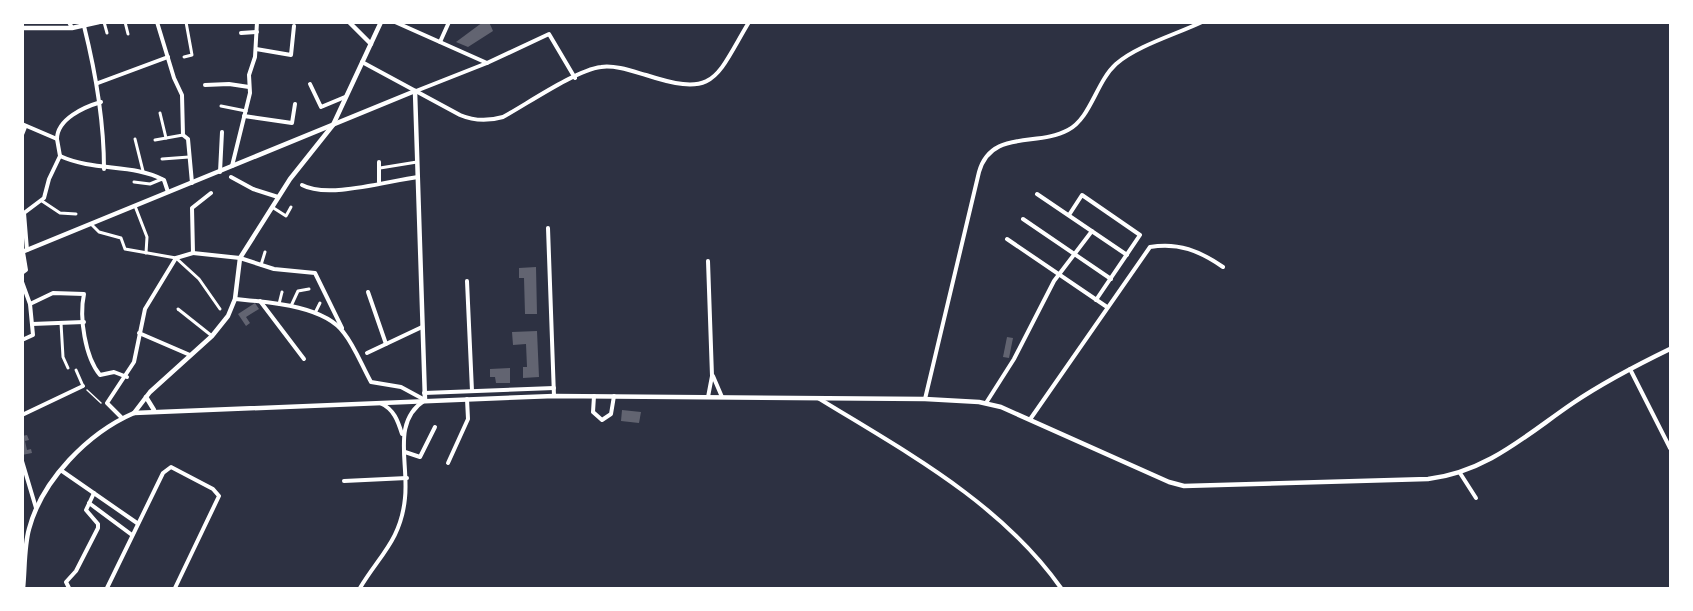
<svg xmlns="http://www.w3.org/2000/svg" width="1693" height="611" font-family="Raleway,sans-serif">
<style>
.building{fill:#626471}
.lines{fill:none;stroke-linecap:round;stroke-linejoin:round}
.path{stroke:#fff;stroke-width:1.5}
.pedestrian{stroke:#fff;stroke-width:3}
.minor{stroke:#fff;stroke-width:4}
.tertiary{stroke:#fff;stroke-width:4.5}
</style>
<rect width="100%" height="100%" fill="#2d3142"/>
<g class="building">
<polygon points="489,22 493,31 468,47 456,42 483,22"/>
<polygon points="536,267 537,314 525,314 524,278 519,278 519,268"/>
<polygon points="255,303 259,309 246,317 250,323 246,326 238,314"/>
<polygon points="537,331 539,377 523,378 523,367 527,367 526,344 513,345 512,332"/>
<polygon points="1007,337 1013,338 1009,358 1003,357"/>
<polygon points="510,368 510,383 496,383 495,377 490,377 490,369"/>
<polygon points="622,410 641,412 639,423 621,421"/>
<polygon points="27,435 29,440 25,441 27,450 31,449 32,453 22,455 22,436"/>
</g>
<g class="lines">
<polyline class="path" points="87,390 101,403"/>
<g class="pedestrian">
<polyline points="104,22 107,33"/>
<polyline points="125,22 128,34"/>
<polyline points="184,57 192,55 186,22"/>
<polyline points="221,106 246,111"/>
<polyline points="160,113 166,138"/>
<polyline points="22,136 26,126"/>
<polyline points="135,139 143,171"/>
<polyline points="155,140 183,135"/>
<polyline points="162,159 189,157"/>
<polyline points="380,168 417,162"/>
<polyline points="134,182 150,184 162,179"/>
<polyline points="42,201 60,213 76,214"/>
<polyline points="135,206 147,237 146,253"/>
<polyline points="272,207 286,216 291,207"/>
<polyline points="91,224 99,232 121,238 125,249 176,258 199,279 220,309"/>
<polyline points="261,265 265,252"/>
<polyline points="279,304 282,292"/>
<polyline points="291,306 298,291 309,289"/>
<polyline points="178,309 212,336"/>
<polyline points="315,313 320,303"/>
<polyline points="61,323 63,357 68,368"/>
<polyline points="76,370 83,386"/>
</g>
<g class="minor">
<polyline points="69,22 72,28"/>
<polyline points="157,22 174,78 182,95 183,135 188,139 192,183"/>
<polyline points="395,22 487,63"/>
<path d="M84,26C96,74 104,119 104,169"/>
<polyline points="241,33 257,32"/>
<polyline points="440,42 449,22"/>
<polyline points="256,49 291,55 294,26"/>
<path d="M362,62L460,115C474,121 489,121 503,117C527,104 576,70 601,67C615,65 632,71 646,75C716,98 715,79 749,22"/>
<polyline points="98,83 168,57"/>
<polyline points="310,84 321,107 345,97"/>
<polyline points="205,85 229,84 249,87"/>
<polyline points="416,91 487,63 549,34 575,78"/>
<polyline points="244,116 292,123 295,104"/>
<polyline points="22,124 57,139 60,156"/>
<path d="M57,139C57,119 84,107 101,102"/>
<path d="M60,156C95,172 132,163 164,180L168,192"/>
<polyline points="379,162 379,182"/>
<polyline points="232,166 250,93 249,75 255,57 257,22"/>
<polyline points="220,172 222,132"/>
<polyline points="231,177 253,189 278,197"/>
<path d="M302,185C328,199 387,181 418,177"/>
<polyline points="1037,194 1127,255"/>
<polyline points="1069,215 1082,195 1140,235 1096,300"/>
<polyline points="1023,219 1111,279"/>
<polyline points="548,228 554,396"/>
<polyline points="1007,239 1107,307"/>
<polyline points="27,250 24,213 44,198 49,179 60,156"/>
<polyline points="193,253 240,258 274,269 315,273 342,328"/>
<polyline points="22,273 26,270 23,252"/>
<polyline points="467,281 472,391"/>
<polyline points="22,282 30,304 33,335 22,340"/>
<polyline points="368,292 386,344"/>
<path d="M235,299C266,302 324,305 344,333C355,347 362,366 371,382L401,387L425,400C391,422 409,462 405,498C401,540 379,556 360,588"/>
<polyline points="260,301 304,359"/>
<path d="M30,304L53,293L84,294C79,317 85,357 100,375L114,372L127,377"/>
<polyline points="32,324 84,322"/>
<polyline points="139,333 190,355"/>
<polyline points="367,353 422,327"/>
<polyline points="1630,369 1670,448"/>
<polyline points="713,376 722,397"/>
<polyline points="424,393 554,388"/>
<polyline points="594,396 593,412 602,420 611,414 614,396"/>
<polyline points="708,397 712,376 708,261"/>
<path d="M818,398C906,452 1000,502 1061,588"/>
<path d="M925,399L979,172C991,129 1037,147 1068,130C1091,118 1096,82 1116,64C1136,46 1177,34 1202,22"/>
<path d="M380,403C394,409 398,421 402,434"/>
<polyline points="986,403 1014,359 1054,281 1092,231"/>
<polyline points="22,415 83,386"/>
<polyline points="122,418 107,403 134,362 145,309 176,258 193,253 192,208 211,193"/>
<path d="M1031,418L1150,247C1178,242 1200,251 1223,267"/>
<polyline points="405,452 420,457 435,427"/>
<polyline points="22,461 36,508"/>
<polyline points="448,463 468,419 467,399"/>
<polyline points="62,471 137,523"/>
<polyline points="1460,473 1476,498"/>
<polyline points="344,481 407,478"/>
<polyline points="89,503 132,535"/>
<polyline points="69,588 66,582 76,571 98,528 98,524 86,510 94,493"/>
<polyline points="107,588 163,473 171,467 213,489 219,496 175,588"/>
</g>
<g class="tertiary">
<polyline points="349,22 371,44"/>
<polyline points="22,28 72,28 99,22"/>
<polyline points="22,252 415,91 425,400"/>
<polyline points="146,397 154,410"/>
<polyline points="134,413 150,392 212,336 228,316 235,299 240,258 290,179 333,125 381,22"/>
<path d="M23,588C25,569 24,547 29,529C42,480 88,433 134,413L554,396L925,399L979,402L1001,407L1169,482L1184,486L1428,479C1487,472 1526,435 1573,403C1604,382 1637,365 1670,349"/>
</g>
</g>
<rect width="1693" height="611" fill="none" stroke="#ffffff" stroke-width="48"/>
</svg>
